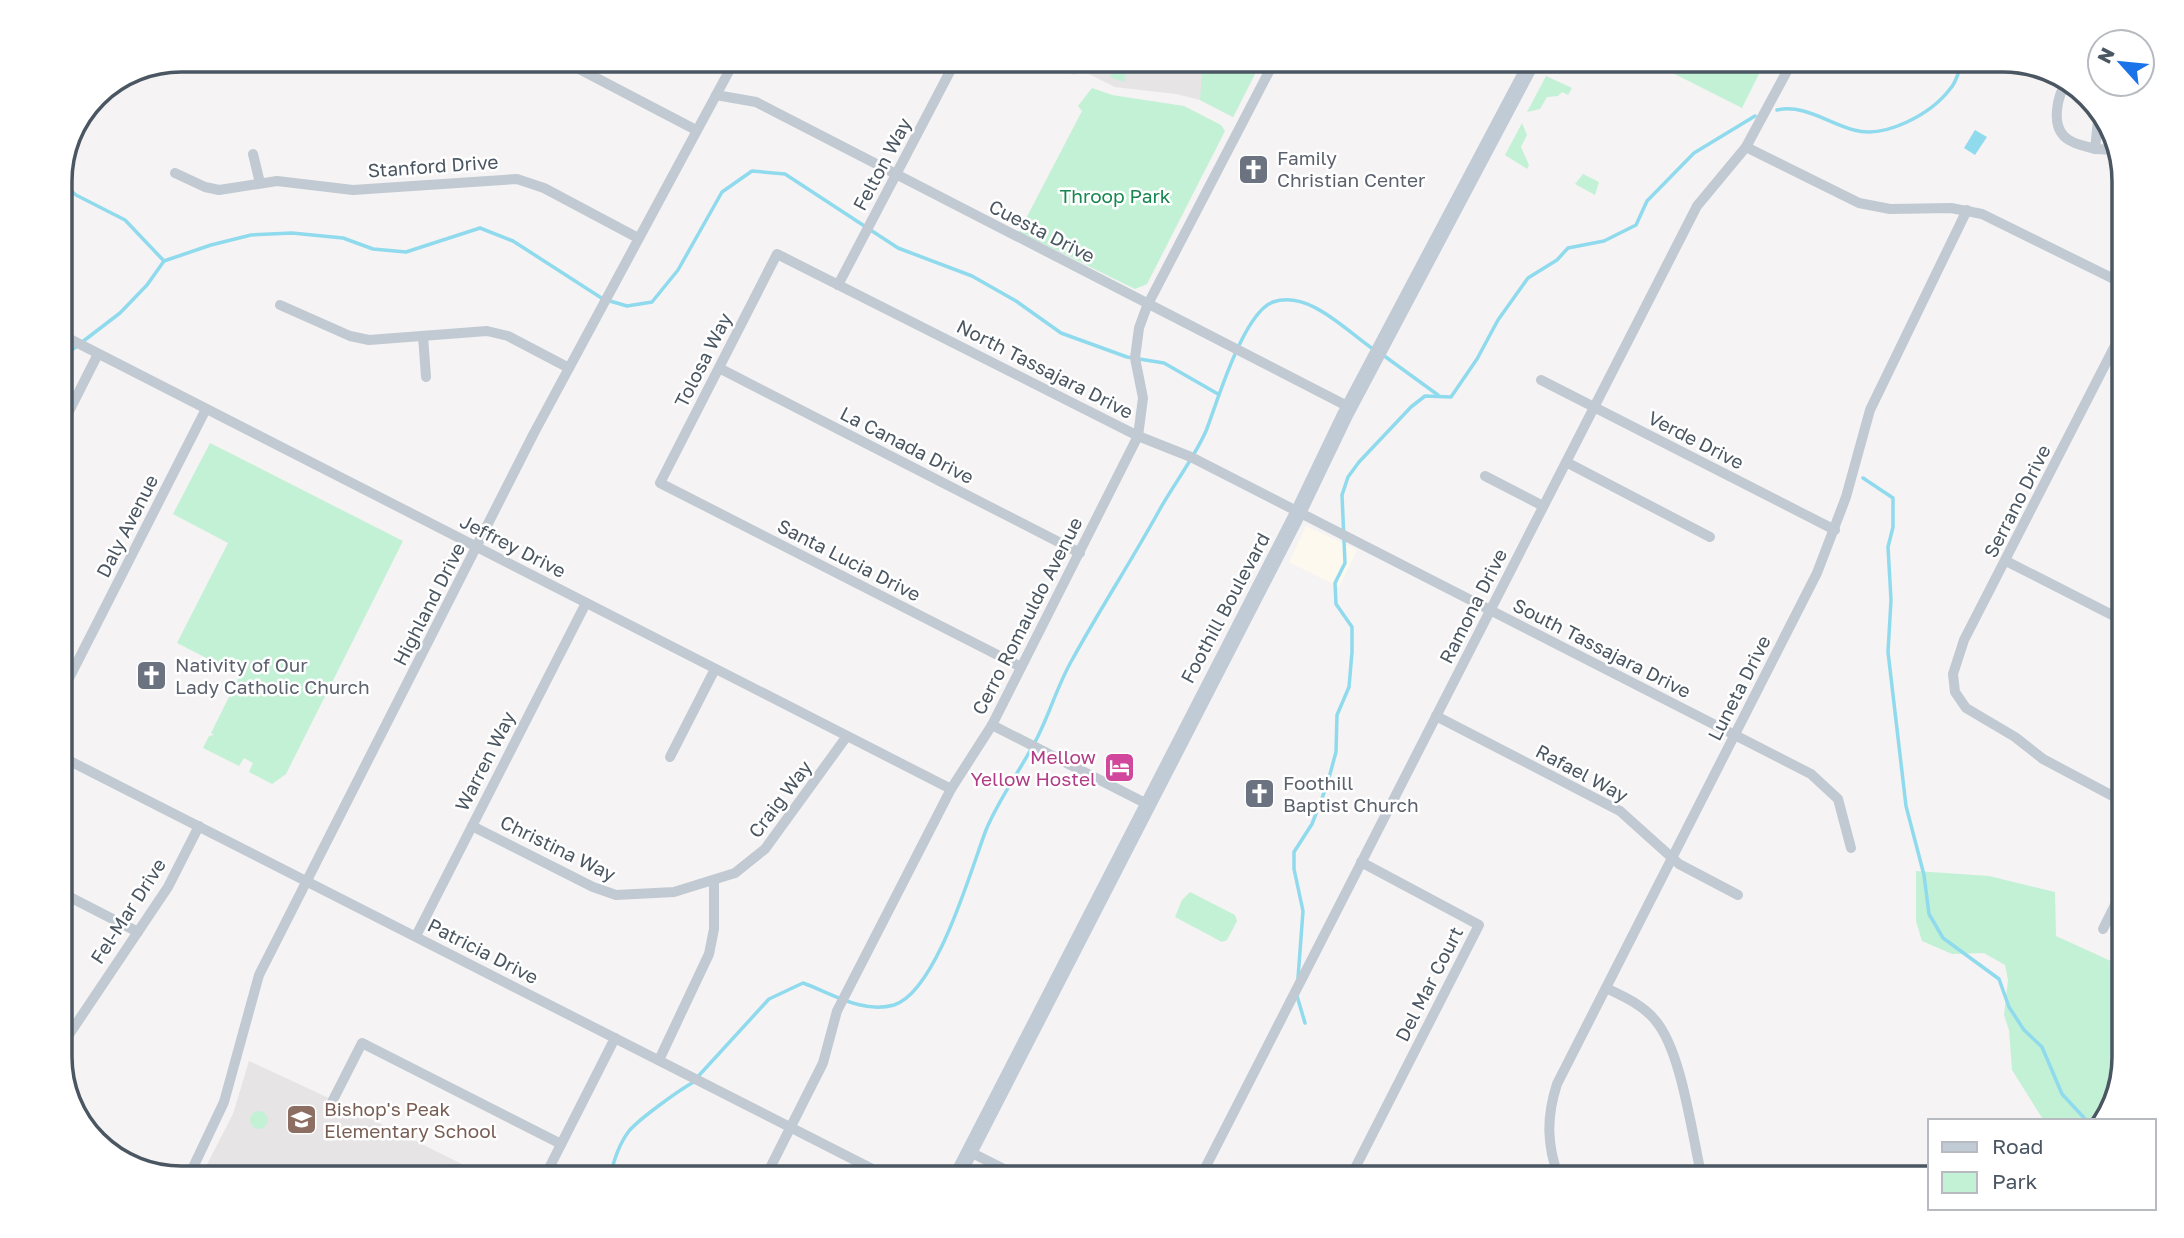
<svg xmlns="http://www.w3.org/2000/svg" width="2184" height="1238" font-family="'Golos Text',sans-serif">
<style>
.commercial{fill:#fdf9ef}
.education{fill:#e6e4e5}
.green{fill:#c3f1d5}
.water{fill:#90daee}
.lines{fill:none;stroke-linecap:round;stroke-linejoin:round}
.stream{stroke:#90daee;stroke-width:3.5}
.street{stroke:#c1cad2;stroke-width:10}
.secondary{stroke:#c1cbd6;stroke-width:16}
.labels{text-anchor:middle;stroke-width:5;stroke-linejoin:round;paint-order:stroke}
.worship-label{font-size:19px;fill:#5b616d;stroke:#fff;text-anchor:start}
.street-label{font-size:19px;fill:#4a5661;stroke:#fff}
.park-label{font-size:19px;fill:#17864f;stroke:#fff}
.hotel-label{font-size:19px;fill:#b23c85;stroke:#fff;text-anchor:end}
.education-label{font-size:19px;fill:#785e54;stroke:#fff;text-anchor:start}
.rim{fill:none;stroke:#4a5661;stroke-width:3.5}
</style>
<rect width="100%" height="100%" fill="#f5f3f3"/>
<polygon class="commercial" points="1306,526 1357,550 1339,587 1289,562"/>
<g class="education">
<polygon points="1043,60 1262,60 1233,117 1200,100 1176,94 1115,87 1087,73 1079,72 1074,75"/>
<polygon points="249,1061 333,1100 490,1178 200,1178 233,1114"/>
</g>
<g class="green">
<polygon points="1079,60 1105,72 1104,74 1075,71"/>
<polygon points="1119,60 1128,60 1124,82 1110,77"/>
<polygon points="1203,60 1262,60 1233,117 1200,100"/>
<polygon points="1647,60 1766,60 1742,108"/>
<polygon points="1546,76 1572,88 1568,95 1562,92 1558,96 1547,97 1540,109 1527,112"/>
<polygon points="1092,88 1112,95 1184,106 1221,125 1225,131 1147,284 1135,289 1019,232 1082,111 1078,106"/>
<polygon points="1522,123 1527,135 1521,147 1529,165 1527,169 1505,155"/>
<polygon points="1583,174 1599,182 1595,195 1575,184"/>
<polygon points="210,443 403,541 286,774 272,784 249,772 253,763 244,758 239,766 203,748 209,736 214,735 211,733 245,665 230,657 224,667 177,643 228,543 173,514"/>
<polygon points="1916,871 1989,876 2055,892 2056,936 2124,967 2124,1057 2105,1121 2044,1121 2012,1070 2009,1030 2004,1015 2008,980 2005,965 1984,953 1952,954 1922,941 1916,921"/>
<polygon points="1190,892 1235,915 1237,921 1227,940 1222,942 1175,917 1182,900"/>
<circle cx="259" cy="1120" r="9"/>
</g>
<polygon class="water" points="1975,130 1987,137 1975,155 1964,148"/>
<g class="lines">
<g class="stream">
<path d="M1777,110C1804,104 1828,123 1854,130C1885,139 1931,114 1950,89C1957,82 1959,69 1963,60"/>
<polyline points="60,181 76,195 125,220 164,261"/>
<polyline points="1383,355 1438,395"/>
<polyline points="60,359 120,313 147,285 164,261 211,245 251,235 292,233 343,238 373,249 406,252 480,228 513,241 603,299 627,306 652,302 678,270 722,192 752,171 785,174 898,248 972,276 1016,301 1061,333 1127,357 1164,363 1218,394"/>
<polyline points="1863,478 1893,498 1893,527 1888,547 1891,600 1888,652 1906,806 1924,875 1929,914 1943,938 1999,979 2009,1007 2024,1030 2042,1047 2062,1094 2087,1121"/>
<polyline points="1298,978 1303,911 1294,869 1294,852 1312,824 1327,785 1336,752 1337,715 1349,687 1352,652 1352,627 1336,604 1335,583 1345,563 1342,495 1348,477 1359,462 1411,407 1425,396 1451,397 1477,359 1498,320 1528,278 1557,260 1568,248 1604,241 1636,225 1647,201 1694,153 1755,116"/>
<polyline points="1297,996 1305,1023"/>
<path d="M610,1178C613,1163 619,1144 629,1131C639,1119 678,1091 692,1083L769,999L803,983C831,993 862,1014 894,1005C937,991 971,869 986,830C999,799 1019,772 1035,742C1049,716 1057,686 1072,660C1100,609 1132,560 1160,509C1174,484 1194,458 1206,431C1217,403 1243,313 1273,302C1309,290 1345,330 1373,349"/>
</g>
<g class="street">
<polyline points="350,60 389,64 445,60"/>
<polyline points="562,60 696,130"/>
<path d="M2068,80C2057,95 2049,128 2069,140C2076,145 2087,146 2095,149L2099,111"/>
<polyline points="716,95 756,102 1349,407"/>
<polyline points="1746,147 1859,203 1890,209 1951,208 1982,214 2124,284"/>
<polyline points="2095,149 2117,150"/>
<polyline points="253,154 260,183"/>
<polyline points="175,173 205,187 219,190 277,181 353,190 517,179 544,188 638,238"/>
<polyline points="838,285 956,60"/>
<polyline points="280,305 350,336 369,340 487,331 508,336 569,368"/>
<polyline points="2124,328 1964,640 1953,674 1955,692 1966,708 2015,737 2043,759 2124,802"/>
<polyline points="60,334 951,789"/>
<polyline points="423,336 426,377"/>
<polyline points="719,368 1080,553"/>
<polyline points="1541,380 1835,530"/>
<polyline points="60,429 98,354"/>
<polyline points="1566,462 1710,537"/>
<polyline points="1485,476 1543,506"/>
<polyline points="2006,561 2118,618"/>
<polyline points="1021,667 660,483 777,254 1138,436 1191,457 1811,774 1838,799 1851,848"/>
<polyline points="60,696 206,409"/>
<polyline points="1436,716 1620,811 1679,864 1738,895"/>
<polyline points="992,725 1147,804"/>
<polyline points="60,756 890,1178"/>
<polyline points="670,757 715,669"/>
<polyline points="472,826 593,887 616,895 674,892 735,873 765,849 847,736"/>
<polyline points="60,892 138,932"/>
<polyline points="2103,929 2124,887"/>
<polyline points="416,936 586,603"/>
<path d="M1606,988C1623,996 1643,1005 1655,1020C1682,1051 1692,1136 1702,1178"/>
<polyline points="60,1048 168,887 199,826"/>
<polyline points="659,1060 709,954 714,929 714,881"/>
<polyline points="333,1100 362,1043 561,1144"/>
<polyline points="970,1152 1022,1178"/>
<polyline points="188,1178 224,1102 259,975 534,433 735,60"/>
<polyline points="544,1178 615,1038"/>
<polyline points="765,1178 823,1063 837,1011 951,789 992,725 1138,436 1143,398 1135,358 1139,328 1147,306 1275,60"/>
<polyline points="1200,1178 1697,206 1746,147 1793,60"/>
<polyline points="1350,1178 1479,925 1361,862"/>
<path d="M1559,1178C1547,1146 1546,1118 1557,1084L1817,573L1846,497L1870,410L1967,210"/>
</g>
<polyline class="secondary" points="956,1178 1298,513 1345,415 1533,60"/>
</g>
<defs>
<symbol id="church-square" viewBox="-11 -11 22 22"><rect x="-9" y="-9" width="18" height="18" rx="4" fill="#6b7280" stroke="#fff"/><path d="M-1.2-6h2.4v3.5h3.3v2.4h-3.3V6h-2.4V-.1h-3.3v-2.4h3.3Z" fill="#fff"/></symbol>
<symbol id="hotel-square" viewBox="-11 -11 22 22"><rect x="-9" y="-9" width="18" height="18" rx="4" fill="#d1479c" stroke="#fff"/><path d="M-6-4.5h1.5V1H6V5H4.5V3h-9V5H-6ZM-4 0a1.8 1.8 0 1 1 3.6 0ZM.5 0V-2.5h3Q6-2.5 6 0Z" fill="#fff"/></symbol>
<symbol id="school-square" viewBox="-11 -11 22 22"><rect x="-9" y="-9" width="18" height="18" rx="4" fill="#8d6e63" stroke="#fff"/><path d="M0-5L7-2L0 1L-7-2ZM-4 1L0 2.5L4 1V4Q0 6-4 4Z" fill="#fff"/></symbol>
</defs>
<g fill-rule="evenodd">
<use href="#church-square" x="1236" y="152" width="35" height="35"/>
<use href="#church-square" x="134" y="658" width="35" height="35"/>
<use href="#hotel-square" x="1102" y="750" width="35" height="35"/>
<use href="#church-square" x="1242" y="776" width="35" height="35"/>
<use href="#school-square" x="284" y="1102" width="35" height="35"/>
</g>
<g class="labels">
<g class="worship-label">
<text x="1277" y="165">Family<tspan x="1277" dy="22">Christian Center</tspan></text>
<text x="175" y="672">Nativity of Our<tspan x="175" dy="22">Lady Catholic Church</tspan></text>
<text x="1283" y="790">Foothill<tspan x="1283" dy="22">Baptist Church</tspan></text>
</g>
<g class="street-label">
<text transform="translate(882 164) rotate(-62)" y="7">Felton Way</text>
<text transform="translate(433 166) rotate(-4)" y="7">Stanford Drive</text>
<text transform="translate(1042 231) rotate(27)" y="7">Cuesta Drive</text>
<text transform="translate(703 360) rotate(-63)" y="7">Tolosa Way</text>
<text transform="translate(1045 369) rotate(27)" y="7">North Tassajara Drive</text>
<text transform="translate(1696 440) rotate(27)" y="7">Verde Drive</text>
<text transform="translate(907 445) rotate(27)" y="7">La Canada Drive</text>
<text transform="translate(2017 501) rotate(-63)" y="7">Serrano Drive</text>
<text transform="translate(127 526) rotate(-63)" y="7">Daly Avenue</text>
<text transform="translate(513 546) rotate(27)" y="7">Jeffrey Drive</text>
<text transform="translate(849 560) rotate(27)" y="7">Santa Lucia Drive</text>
<text transform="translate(429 604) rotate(-63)" y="7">Highland Drive</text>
<text transform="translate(1473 606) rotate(-63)" y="7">Ramona Drive</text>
<text transform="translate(1225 608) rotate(-62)" y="7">Foothill Boulevard</text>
<text transform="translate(1027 616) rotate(-63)" y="7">Cerro Romauldo Avenue</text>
<text transform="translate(1602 648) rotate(27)" y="7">South Tassajara Drive</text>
<text transform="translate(1739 688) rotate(-63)" y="7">Luneta Drive</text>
<text transform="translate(485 761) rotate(-63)" y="7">Warren Way</text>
<text transform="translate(1582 773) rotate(28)" y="7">Rafael Way</text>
<text transform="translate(780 799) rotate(-53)" y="7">Craig Way</text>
<text transform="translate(558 848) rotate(26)" y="7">Christina Way</text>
<text transform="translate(128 911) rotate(-57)" y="7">Fel-Mar Drive</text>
<text transform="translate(483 951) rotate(27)" y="7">Patricia Drive</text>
<text transform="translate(1429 984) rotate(-63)" y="7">Del Mar Court</text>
</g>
<g class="park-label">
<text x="1115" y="203">Throop Park</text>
</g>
<g class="hotel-label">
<text x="1096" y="764">Mellow<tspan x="1096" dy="22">Yellow Hostel</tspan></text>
</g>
<g class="education-label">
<text x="324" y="1116">Bishop's Peak<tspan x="324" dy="22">Elementary School</tspan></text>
</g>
</g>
<path d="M0 0H2184V1238H0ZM181 72H2003A109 109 0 0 1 2112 181V1057A109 109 0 0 1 2003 1166H181A109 109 0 0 1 72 1057V181A109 109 0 0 1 181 72Z" fill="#fff" fill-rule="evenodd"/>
<path class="rim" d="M181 72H2003A109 109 0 0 1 2112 181V1057A109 109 0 0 1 2003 1166H181A109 109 0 0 1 72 1057V181A109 109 0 0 1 181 72Z"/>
<rect x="1928" y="1119" width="228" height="91" fill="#ffffff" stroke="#b7bbc0" stroke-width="2"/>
<rect x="1942" y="1142" width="35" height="10" fill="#c1cbd6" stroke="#b7bbc0" stroke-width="2"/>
<text x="1992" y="1154" font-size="21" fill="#4a5661">Road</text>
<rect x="1942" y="1172" width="35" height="21" fill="#c3f1d5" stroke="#b7bbc0" stroke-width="2"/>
<text x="1992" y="1189" font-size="21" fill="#4a5661">Park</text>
<g transform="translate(2121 63) rotate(297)"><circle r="33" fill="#ffffff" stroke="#b7bbc0" stroke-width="2"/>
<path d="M0-5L12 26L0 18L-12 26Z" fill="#1a73e8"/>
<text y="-10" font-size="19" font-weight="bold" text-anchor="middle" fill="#4a5661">N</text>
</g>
</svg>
